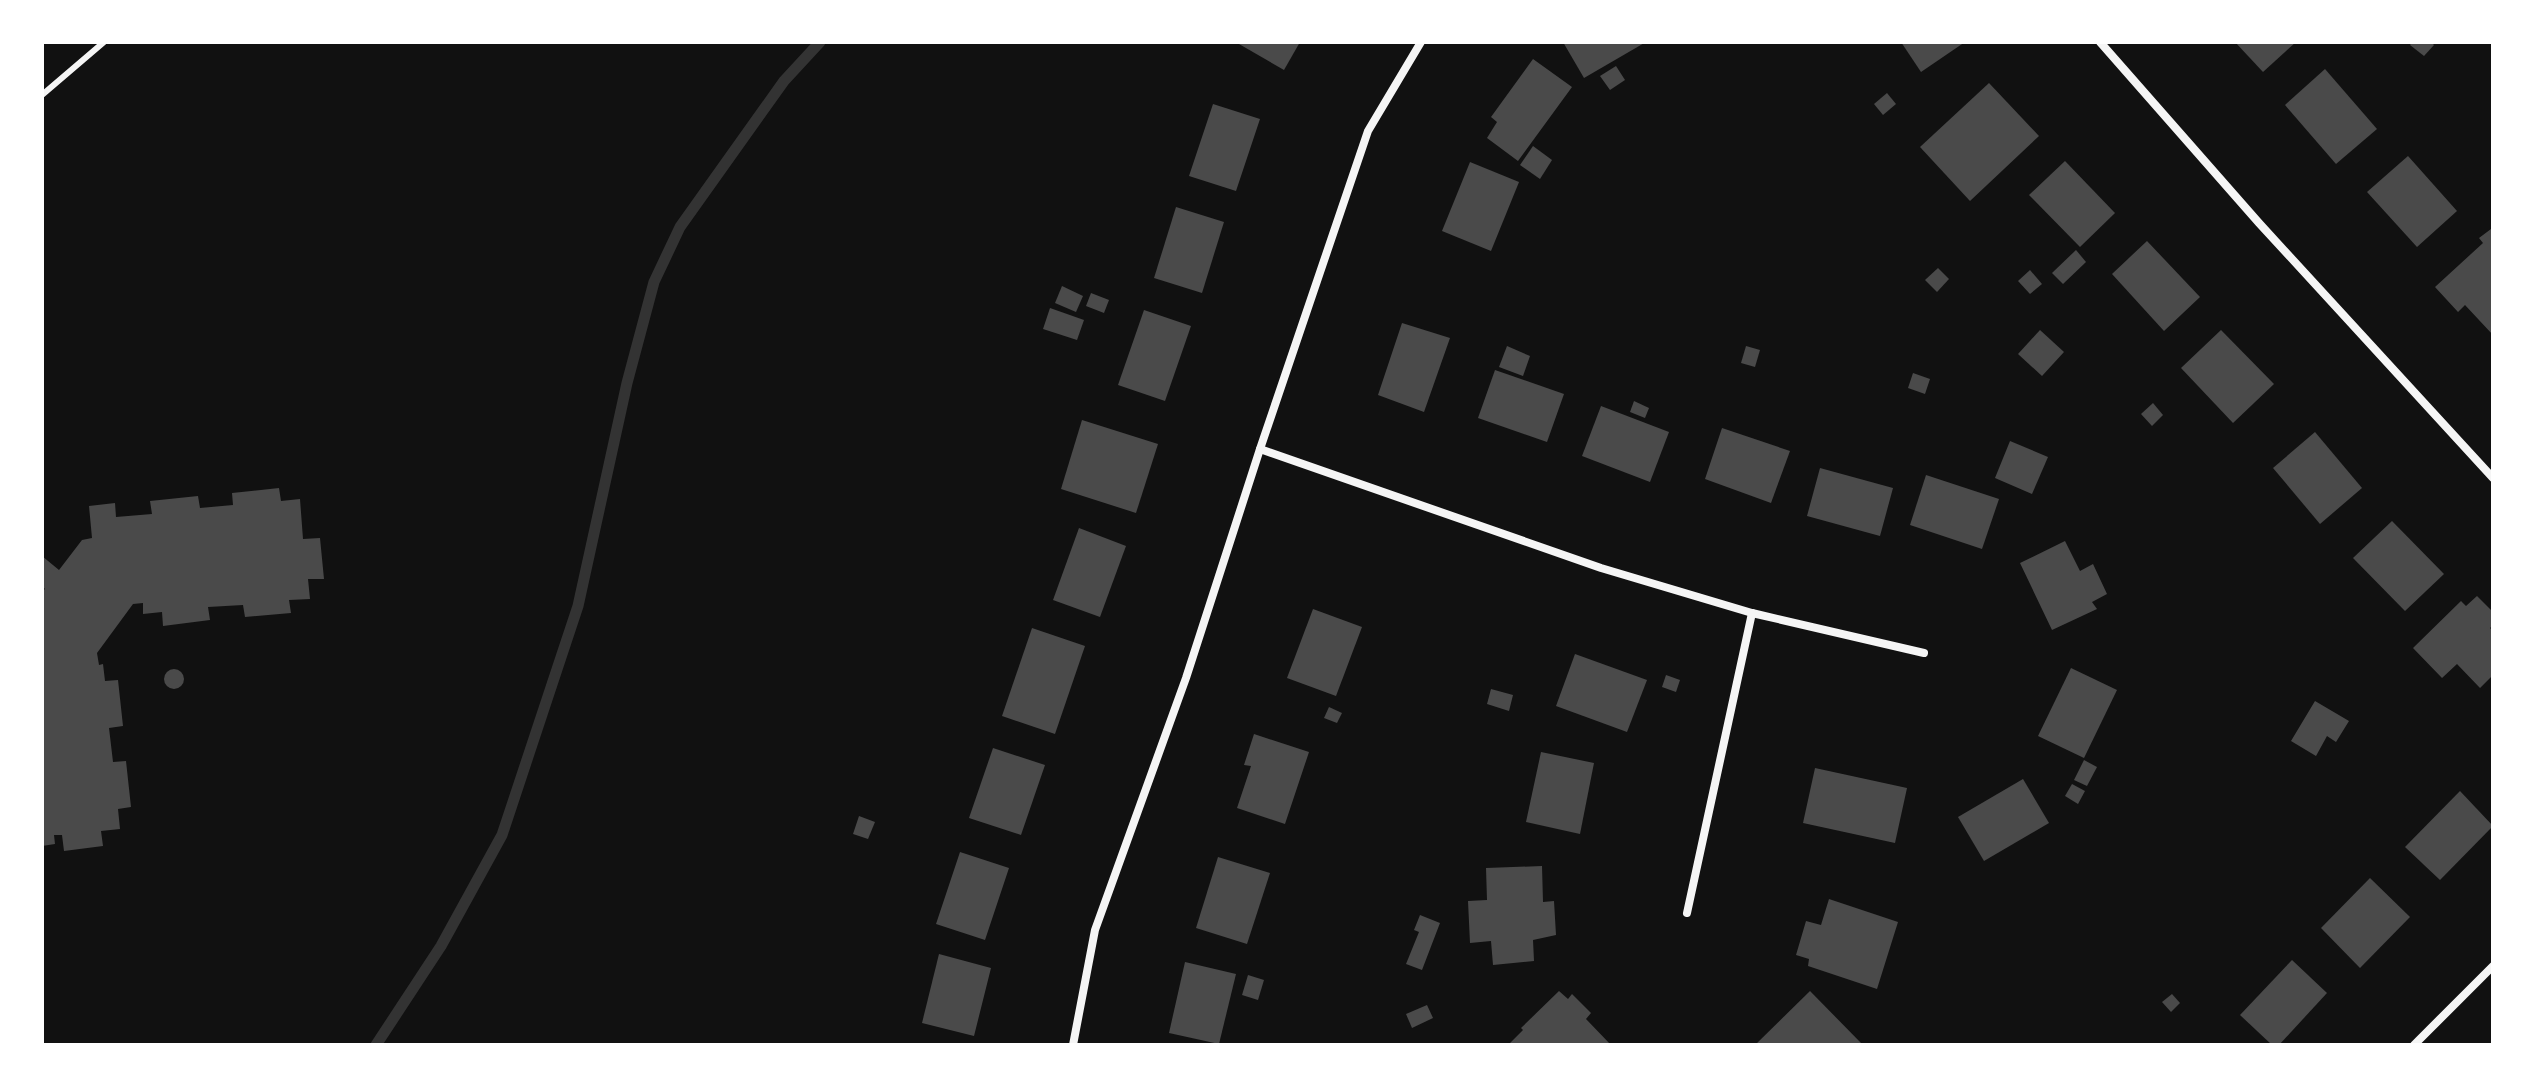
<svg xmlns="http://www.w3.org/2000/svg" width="2535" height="1087" font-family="'IBM Plex Sans',sans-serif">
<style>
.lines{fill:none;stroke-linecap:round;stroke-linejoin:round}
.stream{stroke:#333;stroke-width:11}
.building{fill:#4a4a4a}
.service{stroke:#f5f5f5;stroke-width:6}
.minor{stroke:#f5f5f5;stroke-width:8}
</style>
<rect width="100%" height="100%" fill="#111"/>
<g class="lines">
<polyline class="stream" points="376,1045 441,946 502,835 578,606 627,383 654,282 680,227 784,81 820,42"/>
</g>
<g class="building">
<polygon points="1240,42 1300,42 1284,70 1239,44"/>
<polygon points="1563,42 1646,42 1584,78"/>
<polygon points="1901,42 1965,42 1921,72"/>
<polygon points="2235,42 2296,42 2263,72"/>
<polygon points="2412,42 2431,42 2434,45 2424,56 2410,45"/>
<polygon points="1533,59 1572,87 1518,161 1487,138 1497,122 1491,117"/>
<polygon points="1616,66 1625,80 1610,90 1600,76"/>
<polygon points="2325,69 2377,129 2336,164 2285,105"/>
<polygon points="1989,83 2039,136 1970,201 1920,147"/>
<polygon points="1887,93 1896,104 1883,115 1874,104"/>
<polygon points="1213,104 1260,119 1236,191 1189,176"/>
<polygon points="1533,146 1552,160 1540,179 1520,165"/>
<polygon points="2408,156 2457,211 2417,247 2367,192"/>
<polygon points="2065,161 2115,213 2080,247 2029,195"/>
<polygon points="1470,162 1519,182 1491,251 1442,231"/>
<polygon points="1176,207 1224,222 1202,293 1154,278"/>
<polygon points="2491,229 2493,231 2493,335 2465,305 2458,312 2435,287 2483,243 2479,238"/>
<polygon points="2147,241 2200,297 2164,331 2112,274"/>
<polygon points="2076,250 2086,262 2063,284 2052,273"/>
<polygon points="1938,268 1949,279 1937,292 1925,280"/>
<polygon points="2030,270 2042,284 2030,294 2018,281"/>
<polygon points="1062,286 1083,296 1076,312 1055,303"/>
<polygon points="1091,293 1109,300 1104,313 1086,306"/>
<polygon points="1050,308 1084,320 1077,340 1043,329"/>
<polygon points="1144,310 1191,326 1165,401 1118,385"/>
<polygon points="1402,323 1450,338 1424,412 1378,395"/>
<polygon points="2040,330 2064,352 2042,376 2018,354"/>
<polygon points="2221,330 2274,384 2233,423 2181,368"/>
<polygon points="1507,346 1530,356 1523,376 1499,367"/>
<polygon points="1746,346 1760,350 1755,367 1741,363"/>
<polygon points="1495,370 1564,394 1547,442 1478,418"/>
<polygon points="1913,373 1930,379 1925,394 1908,388"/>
<polygon points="1634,401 1649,408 1645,418 1630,412"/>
<polygon points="2153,403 2163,415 2152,426 2141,414"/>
<polygon points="1601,406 1669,432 1650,482 1582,456"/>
<polygon points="1082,420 1158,444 1136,513 1061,489"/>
<polygon points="1722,428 1790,451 1771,503 1705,479"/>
<polygon points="2315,432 2362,488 2320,524 2273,468"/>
<polygon points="2010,441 2048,457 2032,494 1995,478"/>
<polygon points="1820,468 1893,488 1880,536 1807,516"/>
<polygon points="1926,475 1999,499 1982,549 1910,525"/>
<polygon points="279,488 281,501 300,499 303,539 320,538 324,579 308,579 310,599 289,600 291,613 245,617 243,605 208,607 210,620 163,626 162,612 143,614 143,603 133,604 97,653 99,665 103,664 105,681 118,680 123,726 109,728 113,762 126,761 131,807 118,809 120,829 101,831 103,846 64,851 62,835 54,835 55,844 42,846 42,591 45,589 42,586 42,556 59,570 82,540 92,538 89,506 115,503 116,517 152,514 150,501 198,496 200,508 233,505 232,493"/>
<polygon points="2392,521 2444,574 2405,611 2353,558"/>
<polygon points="1079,528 1126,546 1100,617 1053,600"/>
<polygon points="2065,541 2080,571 2093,564 2107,594 2092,602 2097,609 2052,630 2020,563"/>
<polygon points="2477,596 2493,612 2493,625 2490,628 2493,631 2493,675 2480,688 2457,664 2442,678 2413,648 2461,601 2466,606"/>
<polygon points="1313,609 1362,627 1336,696 1287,678"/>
<polygon points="1032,628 1085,646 1055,734 1002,716"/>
<polygon points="1575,654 1647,680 1627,732 1556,706"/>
<polygon points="2071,668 2117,690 2084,758 2038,736"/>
<circle cx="174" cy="679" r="10"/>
<polygon points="1666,675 1680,680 1676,692 1662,687"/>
<polygon points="1491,689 1513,695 1509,711 1487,704"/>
<polygon points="2315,701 2349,721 2336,742 2327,736 2316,756 2291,741"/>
<polygon points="1329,707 1342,713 1337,723 1324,718"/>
<polygon points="1254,734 1309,752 1285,824 1237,808 1251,766 1244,765"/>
<polygon points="993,748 1045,765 1021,835 969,818"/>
<polygon points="1541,752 1594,763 1580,834 1526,822"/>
<polygon points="2084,760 2097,767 2087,786 2074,780"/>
<polygon points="1815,768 1907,788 1895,843 1803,823"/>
<polygon points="2023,779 2049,823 1984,861 1958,817"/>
<polygon points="2072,784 2085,791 2078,804 2065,796"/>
<polygon points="2460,791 2493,826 2440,880 2405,847"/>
<polygon points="859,816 875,822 868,839 853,834"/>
<polygon points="960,852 1009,868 985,940 936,924"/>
<polygon points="1218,857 1270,873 1247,944 1196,928"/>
<polygon points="1542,866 1543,902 1554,901 1556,935 1533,940 1534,961 1493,965 1491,941 1470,943 1468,901 1487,900 1486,868"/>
<polygon points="2370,878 2410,917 2360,968 2321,928"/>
<polygon points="1829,899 1898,922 1877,989 1808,966 1809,959 1796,955 1806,921 1821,925"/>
<polygon points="1420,915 1440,923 1422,970 1406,964 1419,932 1414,930"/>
<polygon points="939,954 991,968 974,1036 922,1023"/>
<polygon points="2292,960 2327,993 2279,1045 2272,1045 2240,1015"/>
<polygon points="1185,962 1236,974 1219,1044 1169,1033"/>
<polygon points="1248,975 1264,980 1258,1000 1242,995"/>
<polygon points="1559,991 1568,999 1572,994 1591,1013 1586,1019 1611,1045 1508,1045 1523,1030 1521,1028"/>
<polygon points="1810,991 1863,1045 1755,1045"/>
<polygon points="2172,994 2180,1003 2171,1012 2162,1002"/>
<polygon points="1427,1005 1433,1018 1412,1028 1406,1014"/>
</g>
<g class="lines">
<polyline class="service" points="42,95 104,42"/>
<g class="minor">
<polyline points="2100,42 2259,223 2493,478"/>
<polyline points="1260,449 1601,568 1752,613 1924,653"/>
<polyline points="1687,913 1752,613"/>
<polyline points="1073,1045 1095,930 1186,678 1260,449 1368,131 1421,42"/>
<polyline points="2414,1045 2493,966"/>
</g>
</g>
<rect width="2535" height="1087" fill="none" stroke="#ffffff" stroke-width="88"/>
</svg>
